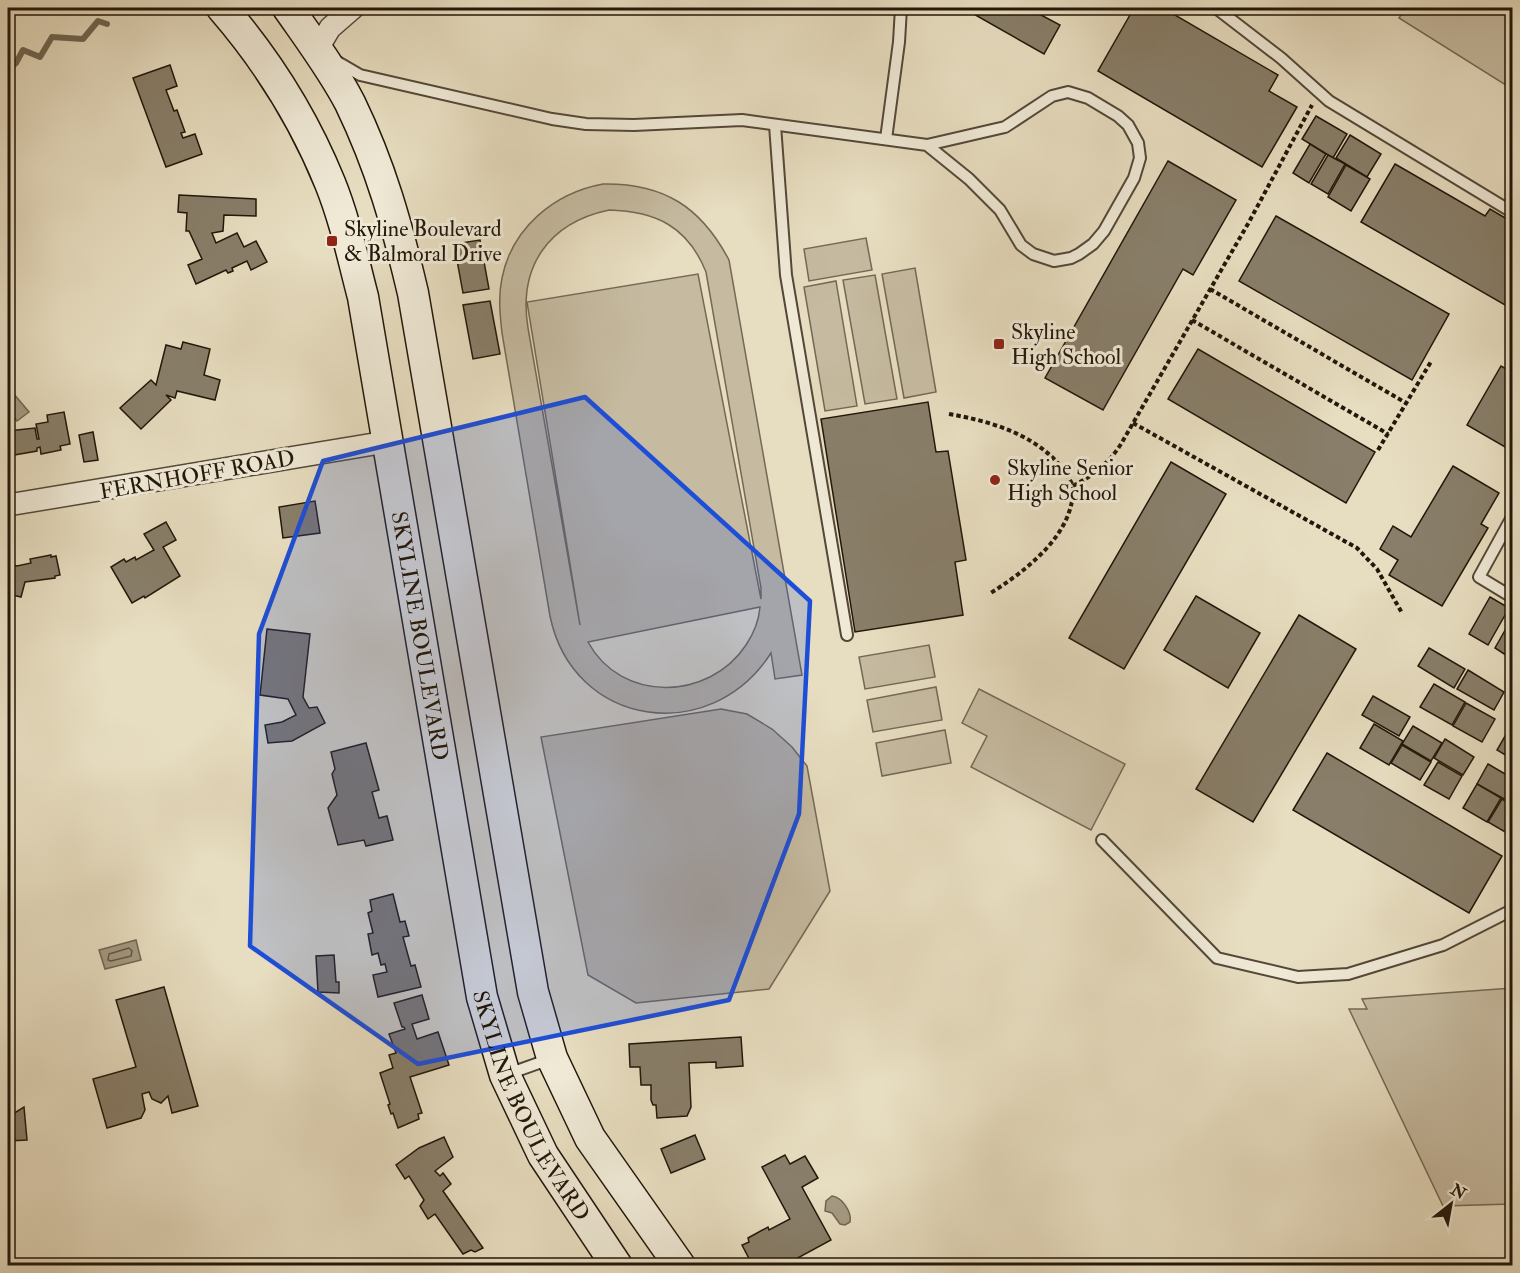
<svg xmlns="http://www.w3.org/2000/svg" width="1520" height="1273" font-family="'IM FELL Double Pica',serif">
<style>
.green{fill:#c6bba1;stroke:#746956;stroke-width:1.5;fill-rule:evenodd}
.water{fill:#a49a82;stroke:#706652;stroke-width:1.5}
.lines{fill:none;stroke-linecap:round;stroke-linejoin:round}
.shore{stroke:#635846;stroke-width:1.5}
.stream{stroke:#706652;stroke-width:6}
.building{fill:#887e69;stroke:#22170a;stroke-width:1.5}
.lane-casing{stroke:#534838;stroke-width:14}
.street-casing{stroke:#534838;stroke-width:24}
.secondary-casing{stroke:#22170a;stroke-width:33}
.path{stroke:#22170a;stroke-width:4;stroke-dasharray:4.5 3;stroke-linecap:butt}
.lane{stroke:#efe9d6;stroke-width:10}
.street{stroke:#efe9d6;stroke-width:21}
.secondary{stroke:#efe9d6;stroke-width:30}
.marked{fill:#1d4ed8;fill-opacity:0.2;stroke:#1d4ed8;stroke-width:4.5;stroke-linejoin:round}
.poi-dot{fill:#8f2418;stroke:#efe9d6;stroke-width:2}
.labels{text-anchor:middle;stroke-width:6;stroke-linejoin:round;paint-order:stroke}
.poi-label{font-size:22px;fill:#22170a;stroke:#efe9d6;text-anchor:start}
.street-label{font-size:22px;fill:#22170a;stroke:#efe9d6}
</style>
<rect width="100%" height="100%" fill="#e7ddc0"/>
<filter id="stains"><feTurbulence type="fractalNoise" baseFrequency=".00333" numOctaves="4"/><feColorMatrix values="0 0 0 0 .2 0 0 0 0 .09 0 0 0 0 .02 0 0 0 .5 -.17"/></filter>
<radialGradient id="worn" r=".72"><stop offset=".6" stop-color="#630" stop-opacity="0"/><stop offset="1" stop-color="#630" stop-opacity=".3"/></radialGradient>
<g class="green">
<polygon points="1405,8 1512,8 1512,89 1399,18"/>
<path d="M603,184C664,183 701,207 729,260L802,675L775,679L771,653C711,747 573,728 550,616L502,333C500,315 498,297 502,278C512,228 554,193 603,184ZM609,210C656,211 688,227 706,272L761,588V599L698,274L527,302L580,625L528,328C518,267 548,223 609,210ZM760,607C759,620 754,633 746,645C709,701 621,703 588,642Z"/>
<polygon points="866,238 872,270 809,281 804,249"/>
<polygon points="915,268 936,392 904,398 882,274"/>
<polygon points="875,275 897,399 865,404 843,280"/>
<polygon points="836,281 857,406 825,411 804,287"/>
<polygon points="929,645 935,677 865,689 859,657"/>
<polygon points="936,687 942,720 873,732 867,700"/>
<polygon points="979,689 1125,764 1091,830 971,767 987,736 962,723"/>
<polygon points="721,709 747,714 772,729 792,747 807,766 830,891 769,989 636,1003 588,975 541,737"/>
<polygon points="945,730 951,763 882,776 876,743"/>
<polygon points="1512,988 1512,1204 1443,1206 1349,1009 1367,1009 1362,999"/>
</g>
<g class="water">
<polygon points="8,387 29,412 17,421 8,410"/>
<polygon points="136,940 141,960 105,969 99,950"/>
<path d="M832,1196C842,1197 852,1212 850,1222L845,1225L840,1224L832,1213L825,1211L826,1201Z"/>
</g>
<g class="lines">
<polygon class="shore" points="129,948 132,951 131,956 111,961 108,960 109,954"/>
<polyline class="stream" points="8,69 16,63 23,50 40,57 52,37 83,39 98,21 107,24"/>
</g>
<g class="building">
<polygon points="963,8 1028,8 1060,25 1044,54"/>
<polygon points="1134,8 1163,8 1278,75 1269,91 1297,107 1262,167 1098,71"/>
<polygon points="170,65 177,86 166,90 174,111 177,110 185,132 181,133 183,138 195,134 202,154 166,167 133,78"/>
<polygon points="1316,116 1347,134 1333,158 1302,139"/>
<polygon points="1350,135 1381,154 1367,177 1336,158"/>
<polygon points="1310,144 1326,154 1309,183 1293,173"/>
<polygon points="1328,155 1345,164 1328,194 1311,184"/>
<polygon points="1168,161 1236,200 1193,275 1183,269 1103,410 1045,378"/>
<polygon points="1395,164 1485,216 1490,209 1512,222 1512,309 1361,222"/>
<polygon points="1346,165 1370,179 1351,211 1328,197"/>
<polygon points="179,195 256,199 256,216 224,215 223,231 212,233 216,243 237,233 244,247 256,241 267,262 251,270 247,261 232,268 233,271 228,273 226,270 196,284 188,265 202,259 189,231 186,231 187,213 178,212"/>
<polygon points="1276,216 1449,314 1412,380 1239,281"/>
<polygon points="480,240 489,289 463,293 454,244"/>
<polygon points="490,301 500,354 473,359 463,305"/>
<polygon points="183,342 210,349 204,375 220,380 215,400 177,391 175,398 166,395 171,400 141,429 120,408 151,380 156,385 166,345 181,349"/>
<polygon points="1198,349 1375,452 1346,503 1168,399"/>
<polygon points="1512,362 1512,451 1467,425 1501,366 1508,370"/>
<polygon points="928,402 936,452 948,451 966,560 955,562 963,615 855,632 821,419"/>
<polygon points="64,412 70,444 60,446 61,450 41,454 40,447 37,448 37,451 8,456 8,431 35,428 37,439 39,439 36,424 48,422 47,415"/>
<polygon points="93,432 98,460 84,462 79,435"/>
<polygon points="1171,462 1226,494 1124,669 1069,638"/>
<polygon points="1453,466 1499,493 1481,524 1488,528 1442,606 1389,575 1398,560 1380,549 1393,526 1411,537"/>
<polygon points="315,501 320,533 283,538 279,507"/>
<polygon points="166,522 176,540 163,547 180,576 145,598 144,596 132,603 111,567 124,559 126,562 135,557 136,560 154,550 144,534"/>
<polygon points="51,555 51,557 56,556 60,575 55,576 55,578 25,582 21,597 8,594 8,563 17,566 31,563 30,559"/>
<polygon points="1196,596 1260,633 1228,688 1164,650"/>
<polygon points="1490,597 1509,608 1488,645 1469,634"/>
<polygon points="1299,615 1356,649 1253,822 1196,789"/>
<polygon points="1512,618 1512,659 1495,648"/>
<polygon points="267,629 310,634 303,697 309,708 317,707 325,723 292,741 268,743 265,725 282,722 296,715 288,699 260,695"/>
<polygon points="1429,648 1465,669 1454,688 1418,666"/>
<polygon points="1468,670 1504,692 1494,710 1457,689"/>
<polygon points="1434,684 1465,702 1452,725 1420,707"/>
<polygon points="1373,696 1410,717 1399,736 1362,715"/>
<polygon points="1466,703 1495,719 1482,742 1453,726"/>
<polygon points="1374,724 1403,741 1389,765 1360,748"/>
<polygon points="1413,726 1442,743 1431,761 1402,744"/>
<polygon points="1508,731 1512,733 1512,759 1497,750"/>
<polygon points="1445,739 1474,757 1463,775 1434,758"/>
<polygon points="366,743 379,790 372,792 379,818 387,816 393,840 366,846 364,840 338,845 328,808 337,795 332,774 335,769 331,752"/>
<polygon points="1402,745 1431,762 1420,780 1391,763"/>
<polygon points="1327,753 1502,856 1469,913 1293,810"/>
<polygon points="1438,762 1462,776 1449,799 1424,785"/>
<polygon points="1488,764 1512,778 1512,789 1506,800 1477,784"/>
<polygon points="1477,784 1501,798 1487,822 1463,808"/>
<polygon points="1502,799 1512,805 1512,836 1488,822"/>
<polygon points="393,894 400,922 405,921 409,936 403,937 411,966 415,965 421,987 378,997 373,975 387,972 385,964 381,965 378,953 372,955 368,934 373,933 368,913 372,911 370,900"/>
<polygon points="334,955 336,982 339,982 339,993 318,992 316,956"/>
<polygon points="164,987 198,1106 172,1113 168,1096 161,1103 152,1099 149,1092 142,1094 145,1110 141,1118 107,1128 93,1079 136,1067 116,1000"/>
<polygon points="422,995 429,1019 412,1024 417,1039 438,1032 449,1065 410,1077 422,1113 418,1114 419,1119 398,1128 393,1113 391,1114 388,1105 390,1104 380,1073 393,1068 389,1055 396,1053 389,1034 405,1029 404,1027 402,1027 394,1003"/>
<polygon points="741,1037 743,1066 716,1068 716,1062 689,1063 691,1107 687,1116 657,1118 656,1105 653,1105 651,1100 651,1085 641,1085 640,1067 630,1067 629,1044"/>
<polygon points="24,1107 27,1140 8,1141 8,1117"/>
<polygon points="695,1135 705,1159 671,1173 661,1149"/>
<polygon points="444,1137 453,1157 435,1171 440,1176 443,1173 451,1184 443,1191 483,1248 475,1252 471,1250 463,1254 435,1214 428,1219 420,1206 424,1200 409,1176 405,1179 396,1165 419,1148"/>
<polygon points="785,1155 790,1164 805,1156 818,1178 802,1187 831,1240 783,1266 753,1266 742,1245 749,1242 748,1238 768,1227 769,1230 790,1219 762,1167"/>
</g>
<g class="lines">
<defs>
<g id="lane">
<polyline points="1216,8 1281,58 1329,101 1512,212"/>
<polyline points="336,61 360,75 552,119 586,124 634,125 742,120 927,145 1005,127 1052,96 1068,92 1088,98 1118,116 1128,125 1138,143 1140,158 1134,178 1104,231 1093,244 1079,254 1071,258 1054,261 1033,254 1021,245 1000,210 969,179 927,145"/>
<polyline points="775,125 786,275 847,635"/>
<polyline points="886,139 899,42 901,8"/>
<polyline points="1512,517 1479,577 1512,597"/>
<polyline points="1102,840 1217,958 1298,977 1348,974 1443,945 1512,910"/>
<polyline points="508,1074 550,1059"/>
</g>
<g id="street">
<polyline points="317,50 330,28 353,8"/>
<polyline points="8,505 386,442"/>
</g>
<g id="secondary">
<path id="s1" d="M222,8C267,60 304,119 330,183C345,220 353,259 363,297L482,997L505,1075L543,1155L617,1266"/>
<path d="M288,8C309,38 333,70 350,103C381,167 397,225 413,293L533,992L552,1058L590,1138L680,1266"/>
</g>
</defs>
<use href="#lane" class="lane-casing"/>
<use href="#street" class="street-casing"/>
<use href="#secondary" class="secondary-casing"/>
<g class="path">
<polyline points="1210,289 1406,403"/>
<polyline points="1192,320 1388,434"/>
<path d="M949,414C996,422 1051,439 1073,486C1075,534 1026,571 989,594"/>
<polyline points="1133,423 1357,548 1377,569 1402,613"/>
<polyline points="1378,450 1432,360"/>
<path d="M1073,486C1094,475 1109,463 1121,444L1249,222L1312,105"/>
</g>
<use href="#lane" class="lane"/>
<use href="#street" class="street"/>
<use href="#secondary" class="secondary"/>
</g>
<path class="marked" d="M585,397L810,601L799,814L729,1000L418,1064L250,946L259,634L323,461Z"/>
<g class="poi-dot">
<rect x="326" y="235" width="12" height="12" rx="3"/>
<rect x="993" y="338" width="12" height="12" rx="3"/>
<circle cx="995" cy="480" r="6"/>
</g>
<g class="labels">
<g class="poi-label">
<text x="344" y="236">Skyline Boulevard<tspan x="344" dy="25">&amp; Balmoral Drive</tspan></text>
<text x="1011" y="339">Skyline<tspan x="1011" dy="25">High School</tspan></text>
<text x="1007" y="475">Skyline Senior<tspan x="1007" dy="25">High School</tspan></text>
</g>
<g class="street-label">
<text transform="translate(197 474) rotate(-10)" y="8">FERNHOFF ROAD</text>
<text dy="8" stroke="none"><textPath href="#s1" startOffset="669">SKYLINE BOULEVARD</textPath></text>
<text dy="8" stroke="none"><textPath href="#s1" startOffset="1155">SKYLINE BOULEVARD</textPath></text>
</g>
</g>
<rect width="1520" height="1273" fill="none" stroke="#e7ddc0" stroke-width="30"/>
<rect x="9" y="9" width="1502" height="1255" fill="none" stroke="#22170a" stroke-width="3"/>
<rect x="15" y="15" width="1490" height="1243" fill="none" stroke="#22170a" stroke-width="1.5"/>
<g transform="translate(1451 1204) rotate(31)" stroke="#efe9d6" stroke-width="4.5" paint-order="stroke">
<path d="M0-4.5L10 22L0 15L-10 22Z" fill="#22170a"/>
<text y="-9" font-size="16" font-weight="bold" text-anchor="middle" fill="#22170a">N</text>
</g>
<rect width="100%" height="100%" filter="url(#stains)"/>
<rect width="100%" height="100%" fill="url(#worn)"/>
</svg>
